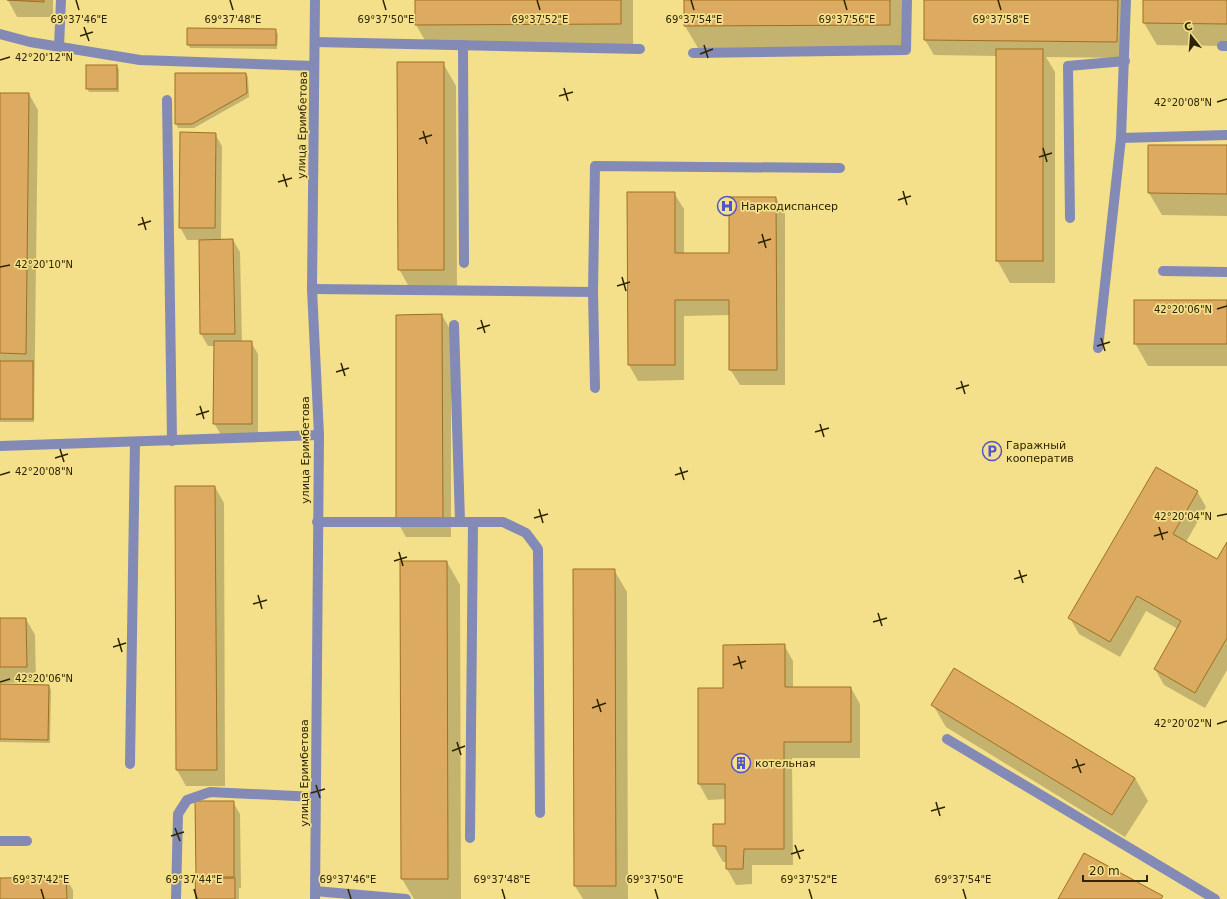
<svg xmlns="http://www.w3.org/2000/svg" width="1227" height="899" font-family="'DejaVu Sans',sans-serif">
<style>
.shadow{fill:#0003}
.building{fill:#dcab61;stroke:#9e7021}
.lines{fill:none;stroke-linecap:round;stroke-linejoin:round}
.service{stroke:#828ab5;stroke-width:10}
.tertiary{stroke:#828ab5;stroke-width:10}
.ticks{fill:none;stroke:#2d2501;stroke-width:1.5}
.labels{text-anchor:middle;stroke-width:3.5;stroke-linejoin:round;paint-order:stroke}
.street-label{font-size:11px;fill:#2d2501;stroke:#f4e08a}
.poi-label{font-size:11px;fill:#2d2501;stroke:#f4e08a;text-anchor:start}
.ticks-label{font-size:10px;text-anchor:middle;fill:#2d2501;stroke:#f4e08a;stroke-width:3.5;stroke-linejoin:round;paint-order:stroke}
</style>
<rect width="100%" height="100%" fill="#f4e08a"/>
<g class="shadow">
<polygon points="8,0 53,0 53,17 17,17"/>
<polygon points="416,0 633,0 633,46 429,47 416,25"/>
<polygon points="685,0 902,0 903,47 698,48 685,26"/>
<polygon points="925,0 1127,0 1126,58 1046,57 1055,72 1055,283 1010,283 997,260 997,56 934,55 925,40"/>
<polygon points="1144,0 1227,0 1227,46 1157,45 1144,23"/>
<polygon points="275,30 278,34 277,49 190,48 188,44"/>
<polygon points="443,63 456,86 457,292 412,292 399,269"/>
<polygon points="117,66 119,70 119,92 89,92 87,88"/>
<polygon points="246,74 248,77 249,97 194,128 178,128 176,124"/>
<polygon points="0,94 29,94 38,110 34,422 0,422"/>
<polygon points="215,134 222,146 221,240 233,240 240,252 242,342 251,342 258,354 258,435 221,435 214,423 215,346 208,346 201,334 200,240 187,240 180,227"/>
<polygon points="1227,146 1227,216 1162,215 1149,193"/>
<polygon points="674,193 684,209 684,254 730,254 776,198 785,214 785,385 740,385 730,369 730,315 684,316 684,380 638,381 629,365"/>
<polygon points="1227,301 1227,366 1148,366 1135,343"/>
<polygon points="442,315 451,331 451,537 406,537 397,521"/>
<polygon points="215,487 224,503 225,786 186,786 177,770"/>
<polygon points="1197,491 1206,507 1186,542 1217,560 1227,544 1227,670 1205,708 1164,685 1155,669 1178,629 1146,611 1120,657 1079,634 1070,618"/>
<polygon points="401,562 447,562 460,585 461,899 414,899 402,879"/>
<polygon points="614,570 627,592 628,899 583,899 575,886"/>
<polygon points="0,619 26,619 35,635 36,682 0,683"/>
<polygon points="784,645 793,661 793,688 851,688 860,704 860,758 792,758 793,865 752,865 752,884 736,885 727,869 727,862 723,862 714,846 726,825 726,799 708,800 699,784 724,689"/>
<polygon points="0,685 49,686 51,690 50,743 0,742"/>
<polygon points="933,705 1135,778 1148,801 1125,837 946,727"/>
<polygon points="233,802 240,814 241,888 239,888 239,899 197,899 198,880 197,877"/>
<polygon points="66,878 73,890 73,899 0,899 0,879"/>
</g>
<g class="building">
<polygon points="7,0 44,0 44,2"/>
<polygon points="415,0 621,0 621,24 415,25"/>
<polygon points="684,0 890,0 890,25 684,26"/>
<polygon points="924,0 1118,0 1117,42 924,40"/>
<polygon points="1143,0 1227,0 1227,24 1143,23"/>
<polygon points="187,28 276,29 276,45 187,45"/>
<rect x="996" y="49" width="47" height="212"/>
<polygon points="397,62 444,62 444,270 398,270"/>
<rect x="86" y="65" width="31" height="24"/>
<polygon points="175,73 246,73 247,93 192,124 175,124"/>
<polygon points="0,93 29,93 26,354 0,353"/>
<polygon points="180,132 216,133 215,228 179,228"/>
<polygon points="1148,145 1227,145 1227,194 1148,193"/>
<polygon points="627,192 675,192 675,253 729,253 729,197 776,197 777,370 729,370 729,300 675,300 675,365 628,365"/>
<polygon points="233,239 235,334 200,334 199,240"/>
<rect x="1134" y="300" width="93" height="44"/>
<polygon points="442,314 443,522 396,522 396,315"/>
<polygon points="214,341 252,341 252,424 213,424"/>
<rect x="0" y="361" width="33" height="58"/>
<polygon points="1156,467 1198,491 1173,534 1217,559 1227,542 1227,638 1195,693 1154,669 1181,621 1137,596 1110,642 1068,618"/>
<polygon points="175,486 215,486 217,770 176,770"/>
<polygon points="400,561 447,561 448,879 401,879"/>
<polygon points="573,569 615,569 616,886 574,886"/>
<polygon points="0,618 26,618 27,667 0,667"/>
<polygon points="785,644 785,687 851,687 851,742 784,742 784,849 744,849 743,869 726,869 726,846 713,846 713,824 725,824 725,784 698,784 698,688 723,688 723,645"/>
<polygon points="954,668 1135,778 1112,815 931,705"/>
<polygon points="0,684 49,685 48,740 0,739"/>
<polygon points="195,801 234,801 234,877 196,877"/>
<polygon points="1084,853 1163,896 1161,899 1058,899"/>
<polygon points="66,877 67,899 0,899 0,878"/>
<polygon points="235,878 235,899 196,899 195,879"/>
</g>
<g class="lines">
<g class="service">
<polyline points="1126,0 1121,138 1227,135"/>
<polyline points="0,34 30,42 140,60 314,66"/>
<polyline points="315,42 640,49"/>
<polyline points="463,45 464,263"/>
<polyline points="1222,46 1227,46"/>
<polyline points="59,47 61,0"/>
<polyline points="693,53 906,50 907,0"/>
<polyline points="167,100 172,441"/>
<polyline points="1070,218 1068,66 1125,61"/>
<polyline points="1163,271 1227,272"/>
<polyline points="312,289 593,292"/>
<polyline points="454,325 460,522"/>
<polyline points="1098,348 1121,138"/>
<polyline points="595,388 593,292 595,166 840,168"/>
<polyline points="0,446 319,435"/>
<polyline points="317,522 503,522 526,533 538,549 540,813"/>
<polyline points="947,739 1215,899"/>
<polyline points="130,764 135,442"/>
<polyline points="470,838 473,522"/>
<polyline points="0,841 27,841"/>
<polyline points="315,891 406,899"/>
<polyline points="176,899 178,814 187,800 210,792 316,797"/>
</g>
<polyline class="tertiary" points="315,899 319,435 312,289 315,0"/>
</g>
<path class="ticks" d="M76,0L79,10M230,0L233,10M383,0L386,10M537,0L540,10M691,0L694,10M844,0L847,10M998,0L1001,10M84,27L89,41M80,36L93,32M704,45L708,58M700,54L713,49M0,60L10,57M564,88L568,101M559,96L573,92M1217,102L1227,99M423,131L427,144M419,139L432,135M1043,148L1047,162M1039,157L1052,153M283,174L287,187M278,182L292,178M903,191L907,205M898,200L911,196M142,217L146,230M138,225L151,221M762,234L766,248M758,243L771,239M0,267L10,265M622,277L626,291M617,286L630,282M1217,309L1227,306M481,320L485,333M477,329L490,325M1101,338L1105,351M1097,346L1110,342M341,363L345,376M336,372L349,368M961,381L965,394M956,389L969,385M200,406L204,419M196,415L209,411M820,424L824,437M815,432L829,428M60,449L64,462M55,458L68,454M680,467L684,480M0,475L10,472M675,475L688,471M539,509L543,523M1217,516L1227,514M534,518L548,514M1159,527L1163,540M1154,536L1168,532M399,552L403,566M394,561L407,557M1019,570L1023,583M1014,579L1027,575M258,595L262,609M253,604L267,600M878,613L882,626M873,622L887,618M118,638L122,652M113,647L126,643M738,656L742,669M733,665L746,661M0,682L10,679M597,699L601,712M592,708L606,703M1217,724L1227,721M457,742L461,755M452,751L465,746M1076,759L1081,773M1072,768L1085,764M316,785L320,798M311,793L325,789M936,802L940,816M931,811L945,807M175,828L180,841M171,836L184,832M795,845L800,859M791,854L804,850M41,889L44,899M194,889L197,899M348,889L351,899M502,889L505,899M655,889L658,899M809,889L812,899M963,889L966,899"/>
<defs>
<symbol id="hospital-ring" viewBox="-11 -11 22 22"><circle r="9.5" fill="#f4e08a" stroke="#5155cb" stroke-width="1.5"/><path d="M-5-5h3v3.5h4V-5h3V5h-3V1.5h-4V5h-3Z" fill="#5155cb"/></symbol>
<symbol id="parking-ring" viewBox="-11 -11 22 22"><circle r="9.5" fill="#f4e08a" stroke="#5155cb" stroke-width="1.5"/><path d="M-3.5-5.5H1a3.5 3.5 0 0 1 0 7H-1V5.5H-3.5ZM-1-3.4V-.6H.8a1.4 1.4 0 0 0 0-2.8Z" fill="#5155cb"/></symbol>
<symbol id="building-ring" viewBox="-11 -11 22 22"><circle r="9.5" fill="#f4e08a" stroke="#5155cb" stroke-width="1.5"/><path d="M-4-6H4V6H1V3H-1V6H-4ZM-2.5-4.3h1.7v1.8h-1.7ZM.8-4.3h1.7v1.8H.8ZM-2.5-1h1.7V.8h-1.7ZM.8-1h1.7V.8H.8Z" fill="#5155cb"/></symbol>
</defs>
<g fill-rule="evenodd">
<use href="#hospital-ring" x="716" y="195" width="22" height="22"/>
<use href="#parking-ring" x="981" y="440" width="22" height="22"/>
<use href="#building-ring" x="730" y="752" width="22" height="22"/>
</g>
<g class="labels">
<g class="street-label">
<text transform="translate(302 125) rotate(-89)" y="4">улица Еримбетова</text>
<text transform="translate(305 450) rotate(-90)" y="4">улица Еримбетова</text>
<text transform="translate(304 773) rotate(-90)" y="4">улица Еримбетова</text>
</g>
<g class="poi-label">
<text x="741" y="210">Наркодиспансер</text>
<text x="1006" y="449">Гаражный<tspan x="1006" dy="13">кооператив</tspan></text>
<text x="755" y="767">котельная</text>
</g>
</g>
<g class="ticks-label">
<text x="79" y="23">69°37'46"E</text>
<text x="233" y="23">69°37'48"E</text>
<text x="386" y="23">69°37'50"E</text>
<text x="540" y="23">69°37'52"E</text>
<text x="694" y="23">69°37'54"E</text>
<text x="847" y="23">69°37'56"E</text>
<text x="1001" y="23">69°37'58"E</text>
<text x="44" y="61">42°20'12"N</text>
<text x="1183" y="106">42°20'08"N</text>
<text x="44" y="268">42°20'10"N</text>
<text x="1183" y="313">42°20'06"N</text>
<text x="44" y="475">42°20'08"N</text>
<text x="1183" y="520">42°20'04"N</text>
<text x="44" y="682">42°20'06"N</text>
<text x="1183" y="727">42°20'02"N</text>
<text x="41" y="883">69°37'42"E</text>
<text x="194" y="883">69°37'44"E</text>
<text x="348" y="883">69°37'46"E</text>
<text x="502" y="883">69°37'48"E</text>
<text x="655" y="883">69°37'50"E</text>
<text x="809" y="883">69°37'52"E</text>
<text x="963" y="883">69°37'54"E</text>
</g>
<g transform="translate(1191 36) rotate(343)" stroke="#f4e08a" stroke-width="3" paint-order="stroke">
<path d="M0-3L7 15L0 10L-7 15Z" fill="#2d2501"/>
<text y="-6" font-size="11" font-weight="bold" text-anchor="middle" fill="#2d2501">С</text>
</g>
<path d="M1083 875v6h64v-6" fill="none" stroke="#2d2501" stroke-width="2"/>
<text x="1089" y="875" font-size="12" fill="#2d2501" stroke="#f4e08a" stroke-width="3" paint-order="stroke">20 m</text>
</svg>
